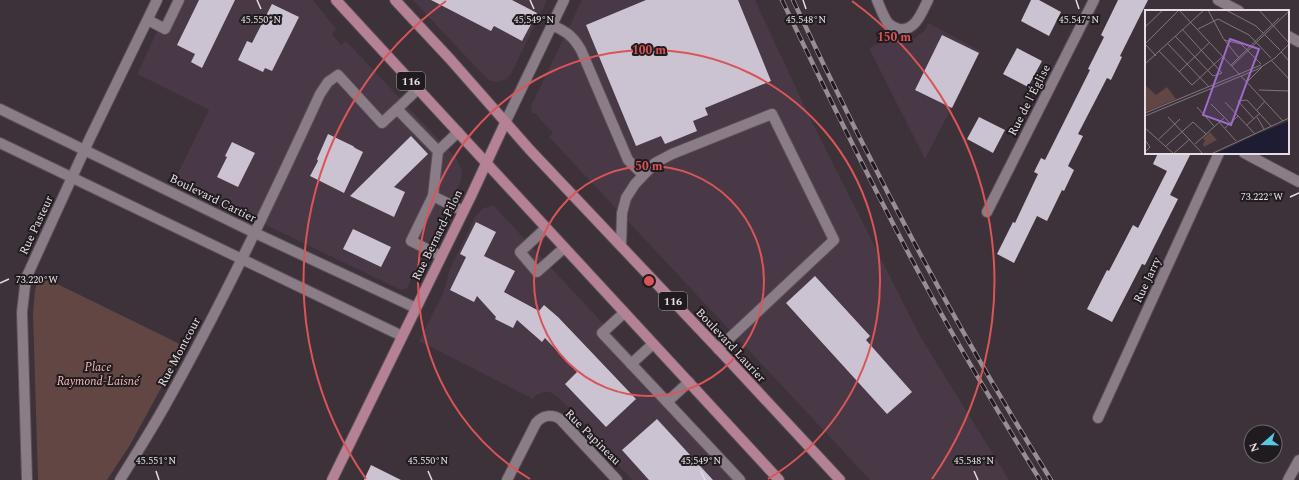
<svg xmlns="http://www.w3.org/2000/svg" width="1299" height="480" font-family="Spectral,serif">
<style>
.built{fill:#493845}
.green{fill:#614644}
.building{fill:#ccc3d2}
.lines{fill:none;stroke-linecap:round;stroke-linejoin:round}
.minor-casing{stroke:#5a5057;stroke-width:12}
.major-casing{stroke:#5a5057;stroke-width:12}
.minor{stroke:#8b7d87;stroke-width:10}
.major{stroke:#b58194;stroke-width:10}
.rail-casing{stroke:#978d95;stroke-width:4.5}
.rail{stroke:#201b1f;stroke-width:3;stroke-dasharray:9;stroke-linecap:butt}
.ticks{fill:none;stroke:#e5dde3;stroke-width:1.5}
.ring{fill:none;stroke:#da5557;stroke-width:2}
.labels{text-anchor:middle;stroke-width:4;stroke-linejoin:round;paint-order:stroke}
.shield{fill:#201b1f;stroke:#aaa3a8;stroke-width:1}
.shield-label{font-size:11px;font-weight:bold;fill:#e5dde3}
.street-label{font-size:12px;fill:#e5dde3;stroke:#201b1f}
.park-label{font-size:12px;font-style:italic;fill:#f7bab6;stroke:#201b1f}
.inset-road{fill:none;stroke:#80767e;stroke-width:1}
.view{fill:#a06acc;fill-opacity:0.15;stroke:#a06acc;stroke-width:2}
.inset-edge{fill:none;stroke:#e5dde3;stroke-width:2}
.ticks-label{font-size:10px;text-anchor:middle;fill:#e5dde3;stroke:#201b1f;stroke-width:4;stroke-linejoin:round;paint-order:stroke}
.centre{fill:#da5557;stroke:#201b1f;stroke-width:2}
.ring-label{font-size:12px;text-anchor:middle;font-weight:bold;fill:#da5557;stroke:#201b1f;stroke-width:4;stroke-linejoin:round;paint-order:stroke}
</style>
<rect width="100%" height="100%" fill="#3d313a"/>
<g class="built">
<polygon points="172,0 313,0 336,29 332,34 341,45 346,41 456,158 462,171 461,181 407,288 401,290 174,181 209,110 137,74"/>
<polygon points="413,0 547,0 511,74 506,79 497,82 491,81 486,78"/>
<polygon points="582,0 755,0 810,118 920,336 1009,480 870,480 549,137 553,133 540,119 536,113 532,114 531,106"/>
<polygon points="928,23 981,51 925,159 869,48 889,38 898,41 905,41 915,38 925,30"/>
<polygon points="490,206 494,206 748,480 632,480 597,442 595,436 557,396 549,392 544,392 536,395 533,399 419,341 444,291 449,271 475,217 482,209"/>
</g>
<polygon class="green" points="39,275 184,346 130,445 107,480 38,480 33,313 35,291"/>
<g class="building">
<polygon points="199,0 235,0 202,68 191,62 195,54 177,45"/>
<polygon points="431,0 512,0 537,13 522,41 494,26 491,31"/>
<polygon points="646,0 738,0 771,81 705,108 708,115 693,121 697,131 665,144 661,136 636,146 586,25"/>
<polygon points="1031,0 1039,0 1061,12 1049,36 1021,21"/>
<polygon points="1118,0 1148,0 1120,56 1122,57 1111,80 1107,78 1078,134 1083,136 1068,166 1074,170 1064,191 1062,190 1047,221 1037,216 1014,263 997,254 1013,222 1015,223 1038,174 1034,172 1041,158 1045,160 1090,70 1088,69 1104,37 1101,35"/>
<polygon points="272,4 299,17 272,71 265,68 263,72 238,60 247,41 252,43"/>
<polygon points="942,35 979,53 952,108 915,90"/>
<polygon points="1017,48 1042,61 1028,87 1003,74"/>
<polygon points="979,117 1005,130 993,153 967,139"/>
<polygon points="328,134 353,146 355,148 363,152 344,193 310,176 318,161 317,159"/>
<polygon points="411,136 428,154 394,187 405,192 394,217 350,196"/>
<polygon points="232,142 255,153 238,187 217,177 227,157 225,156"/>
<polygon points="1158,153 1191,153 1170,195 1178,199 1145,265 1142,264 1112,322 1087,309 1107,270 1109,271 1133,225 1138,228 1167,171 1153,164"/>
<polygon points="476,222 496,232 484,256 515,271 504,292 539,311 544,305 558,317 636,399 606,427 565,384 577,372 545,338 542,342 517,320 513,328 495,319 496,317 477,296 474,302 450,290 466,257 460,254"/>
<polygon points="353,229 391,247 381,267 343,249"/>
<polygon points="815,276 870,336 866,340 912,392 887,414 786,303"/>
<polygon points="657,419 713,480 649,480 622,450"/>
<polygon points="371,465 401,480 364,480"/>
</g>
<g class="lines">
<defs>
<g id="minor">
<path d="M877,0C880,7 883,16 888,23C891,26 895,28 899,29C915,32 922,12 928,0"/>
<polyline points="1218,0 1239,11"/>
<polyline points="148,20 165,29 179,0"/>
<path d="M552,25C567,32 573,36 581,50L628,160L643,175"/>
<polyline points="1288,36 1299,42"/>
<polyline points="0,109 255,233 416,308"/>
<polyline points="397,109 418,89"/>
<polyline points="505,123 564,0"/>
<polyline points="0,143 402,336"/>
<polyline points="438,151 458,132"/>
<polyline points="1244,153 1299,182"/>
<polyline points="433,196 411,241 441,256"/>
<polyline points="987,212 1094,0"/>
<polyline points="546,228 520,252 537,272 564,248"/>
<polyline points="621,246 622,213 626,198 635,184 655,163 672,154 772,114 834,240 718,349"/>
<polyline points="624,313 602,333 667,402"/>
<polyline points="631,364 653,344"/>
<polyline points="689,382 667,402 740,480"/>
<polyline points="1098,418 1219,153"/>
<polyline points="27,480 22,312 25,286 27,276 90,138 157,0"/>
<path d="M120,480C136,454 152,429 167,402C223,302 272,198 320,94L328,82L338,75L382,123L397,109L438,151L433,196L463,211"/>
<path d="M507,480L536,423C543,415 552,414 560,419L617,480"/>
<polyline points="1288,480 1299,460"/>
</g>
<g id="major">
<polyline points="336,0 779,480"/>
<polyline points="395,0 450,59 530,150 723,354 840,480"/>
<polyline points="332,480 471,196 505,123"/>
</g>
</defs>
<use href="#minor" class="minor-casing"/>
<use href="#major" class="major-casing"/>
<use href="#minor" class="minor"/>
<use href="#major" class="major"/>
<defs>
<g id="rail">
<path d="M782,0C830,100 879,200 932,297C966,359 1003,420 1040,480"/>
<path d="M793,0C870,165 955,326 1051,480"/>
</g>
</defs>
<use href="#rail" class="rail-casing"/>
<use href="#rail" class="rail"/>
</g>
<path class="ticks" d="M257,0L261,9M530,0L534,9M803,0L806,9M1076,0L1079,9M1290,197L1299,193M0,283L9,279M156,471L159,480M428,471L432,480M701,471L705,480M974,471L978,480"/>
<g class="ring">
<circle cx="649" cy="281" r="115"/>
<path d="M530 479A231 231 0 1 1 768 479"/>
<path d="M366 479A346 346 0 0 1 446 1M852 1A346 346 0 0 1 932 479"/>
</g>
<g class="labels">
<g class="shield">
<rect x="397" y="72" width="28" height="18" rx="3"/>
<rect x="659" y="292" width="28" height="18" rx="3"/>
</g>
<g class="shield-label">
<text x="411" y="85">116</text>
<text x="673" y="305">116</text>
</g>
<g class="street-label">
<text transform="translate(1029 100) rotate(-63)" y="4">Rue de l'Église</text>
<text transform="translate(213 198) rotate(26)" y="4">Boulevard Cartier</text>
<text transform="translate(36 225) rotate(-65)" y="4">Rue Pasteur</text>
<text transform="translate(437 235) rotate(-64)" y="4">Rue Bernard-Pilon</text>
<text transform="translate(1147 280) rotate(-65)" y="4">Rue Jarry</text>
<text transform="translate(731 345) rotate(47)" y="4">Boulevard Laurier</text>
<text transform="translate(179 352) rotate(-62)" y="4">Rue Montcour</text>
<text transform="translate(593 437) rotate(45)" y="4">Rue Papineau</text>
</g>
<g class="park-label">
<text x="98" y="371">Place<tspan x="98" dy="14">Raymond-Laisné</tspan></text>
</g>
</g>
<g transform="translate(1145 10)">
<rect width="144" height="144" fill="#3d313a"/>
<path d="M0,75L11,85L22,77L31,89L0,102ZM65,122L72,130L59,137L58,134L60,131L58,128Z" fill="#614644"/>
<path d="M144,111V144H70L115,123Z" fill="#1e1c32"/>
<path class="inset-road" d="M34,0L95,65M63,0L78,28L94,48M81,0L111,16L135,40M114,0L144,33M0,17L18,0M53,19L73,9L104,25L126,48M30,26L68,66L77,63L37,19M79,30L96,34L116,54M22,33L64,77M14,41L47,75L77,47M136,42L144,51M11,46L0,34L34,0M126,50L144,69M0,54L59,0M86,55L134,8M87,56L144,1M34,62L64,33M96,66L138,111M102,72L117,57M114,80L144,81M80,92L109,123M66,94L85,113M52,97L69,116M112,100L120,91M0,103L116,55M0,106L113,59L130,48L144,34M23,107L58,144M112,107L119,119M109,109L93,91L102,90L126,116M74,112L91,131M102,115L115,103M0,118L29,144M80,118L93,106M14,129L35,109M0,130L5,137L0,142M50,134L79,108M21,136L48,112L61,124M28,144L45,129M66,144L144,108"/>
<path class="view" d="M85,29L114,39L86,115L58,105Z"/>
<rect width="144" height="144" class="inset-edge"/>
</g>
<g class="ticks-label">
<text x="261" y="23">45.550°N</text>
<text x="534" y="23">45.549°N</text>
<text x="806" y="23">45.548°N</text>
<text x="1079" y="23">45.547°N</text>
<text x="1262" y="200">73.222°W</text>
<text x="37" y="283">73.220°W</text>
<text x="156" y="464">45.551°N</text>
<text x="428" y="464">45.550°N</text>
<text x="701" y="464">45.549°N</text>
<text x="974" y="464">45.548°N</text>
</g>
<circle cx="649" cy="281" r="6" class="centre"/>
<g class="ring-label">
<text x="894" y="41">150 m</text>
<text x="649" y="54">100 m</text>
<text x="649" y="170">50 m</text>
</g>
<g transform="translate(1263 444) rotate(250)"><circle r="19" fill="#201b1f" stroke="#6f696d"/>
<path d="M0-3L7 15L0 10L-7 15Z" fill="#59c8e5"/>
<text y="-6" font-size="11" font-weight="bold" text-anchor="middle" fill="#e5dde3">N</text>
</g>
</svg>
